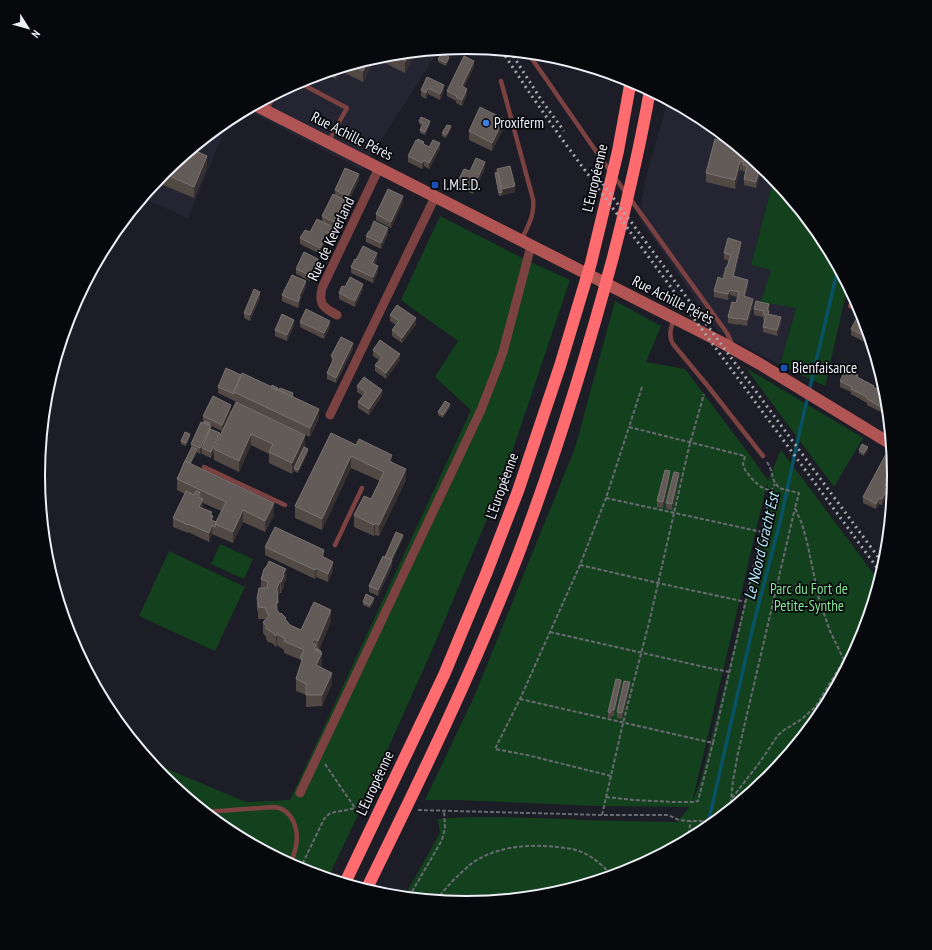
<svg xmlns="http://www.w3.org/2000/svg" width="932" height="950" font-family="'PT Sans Narrow',sans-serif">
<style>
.built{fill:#242433}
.green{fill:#13411d;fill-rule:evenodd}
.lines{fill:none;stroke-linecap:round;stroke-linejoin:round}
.stream{stroke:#095265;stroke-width:3.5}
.path{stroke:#696a72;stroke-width:2;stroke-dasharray:4 2;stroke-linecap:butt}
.lane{stroke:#7c4241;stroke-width:4.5}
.street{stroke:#7c4241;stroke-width:9}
.secondary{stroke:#b15454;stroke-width:12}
.highway{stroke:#fe6c6f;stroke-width:12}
.rail{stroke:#a8a9b0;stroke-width:3;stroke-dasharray:2 4;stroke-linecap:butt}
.wall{fill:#534944;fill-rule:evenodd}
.shaded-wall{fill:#363030}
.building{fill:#635b57;stroke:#797270}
.shop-dot{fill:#3f7fe0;stroke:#07080c;stroke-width:1.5}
.transit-dot{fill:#1a4fb4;stroke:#07080c;stroke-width:1.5}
.labels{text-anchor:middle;stroke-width:3.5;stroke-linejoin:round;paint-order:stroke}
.poi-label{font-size:15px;fill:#eeeff6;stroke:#07080c;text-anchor:start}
.street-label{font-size:15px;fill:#eeeff6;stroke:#07080c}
.park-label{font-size:15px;fill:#83e793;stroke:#07080c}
.water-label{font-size:16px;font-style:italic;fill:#b6ebfd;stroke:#07080c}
.rim{fill:none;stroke:#eeeff6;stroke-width:2}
</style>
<rect width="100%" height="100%" fill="#1c1d26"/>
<g class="built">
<polygon points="439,50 362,170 246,110 302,79 383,55"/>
<polygon points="668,100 704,119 769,173 774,178 751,265 771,269 796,307 780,365 718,332 639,218 645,180"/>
<polygon points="230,118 188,218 142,198 164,172"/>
</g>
<g class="green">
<polygon points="774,178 822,237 848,285 825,386 780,365 796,308 761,302 771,270 751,265"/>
<polygon points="440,216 522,258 570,280 500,488 436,641 365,800 328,878 302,870 228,831 163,777 151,762 246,802 290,800 471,410 435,377 458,341 401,300"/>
<path d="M615,301L661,326L646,362L685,369L752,458L768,481L781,450L879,581L861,639L822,713L768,778L704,831L630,871L549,895L466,903L404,897L440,833L438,819C480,815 522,818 563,819C601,821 639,821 677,822L690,807L598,806L457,800H425L474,697L575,448ZM767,483L769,494L745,602L701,780L692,803Z"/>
<polygon points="746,368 863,438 834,487"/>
<polygon points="220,544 253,559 244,579 211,564"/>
<polygon points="169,551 245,587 215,651 139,616"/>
</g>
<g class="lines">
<polyline class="stream" points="707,828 754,622 781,518 799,434 838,268"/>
<g class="path">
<polyline points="642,387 629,427 745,456 743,464 745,470 753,480 761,487 771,491"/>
<polyline points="767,462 770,467 774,481 779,488 799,493 795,508 802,524 807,542 819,599 830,631 844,660 849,663"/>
<polyline points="606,498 762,532"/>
<polyline points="580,565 658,583 746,602"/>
<polyline points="550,632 709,668 730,672"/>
<polyline points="520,699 713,743 771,491 775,484"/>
<polyline points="325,764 355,808"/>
<polyline points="611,776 527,755 495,749 520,699 580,565 606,498 629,427"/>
<polyline points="606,797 634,800 674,802 694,802 698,801 713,743"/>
<polyline points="732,798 760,762 778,735 784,730 802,719 816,706 844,660"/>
<polyline points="730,809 733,781 738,753 795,508"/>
<polyline points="418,810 602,815 668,815 679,820 691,821 716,821"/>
<polyline points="602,815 623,723 649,623 689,447 704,394"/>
<polyline points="687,840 691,821"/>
<polyline points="300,869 324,819 329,814 335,812 347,810 355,808 367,808"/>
<polyline points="409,897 442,840 445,828 444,810"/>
<path d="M436,900C444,890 453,880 463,871C467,868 470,864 475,861C500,846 529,844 557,847C566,848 576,849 584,853C594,858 605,867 612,876"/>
</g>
<g class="lane">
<polyline points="528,53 600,157 727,333 733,346"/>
<path d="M501,81L533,199C535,215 528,225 522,239"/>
<polyline points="298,82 347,108 328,142"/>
<polyline points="266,111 275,94"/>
<polyline points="850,306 861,311"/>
<path d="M674,318C671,328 668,335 673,344L707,385L763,456"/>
<polyline points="204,467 285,505"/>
<polyline points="335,545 362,488"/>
<path d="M205,812L274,807C293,809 299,830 296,846C295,852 293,858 290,864"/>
</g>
<g class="street">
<path d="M337,315C324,308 318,305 322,288L379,168"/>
<polyline points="330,415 435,197"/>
<polyline points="300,793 481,410 498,366 503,352 531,246"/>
</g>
<polyline class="secondary" points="255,105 719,341 760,364 891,444"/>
<g class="highway">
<polyline points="345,883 444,675 486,574 518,491 560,366 591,263 618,151 631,80"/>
<path d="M366,890C420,780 474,669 518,555C555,457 586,358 613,257C627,202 640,147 650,90"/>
</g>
<g class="rail">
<polyline points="502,51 529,92 559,135 881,573"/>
<polyline points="510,51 542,101 564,131"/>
<polyline points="592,169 884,565"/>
</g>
</g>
<g class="wall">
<polygon points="416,52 405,73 375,58 363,82 341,71 336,79 324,73 383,55"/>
<polygon points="438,59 449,60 446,66 438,62"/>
<polygon points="474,67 464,87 467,95 462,106 456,103 456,101 447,96 447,91"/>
<polygon points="427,77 444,91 440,100 428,94 426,99 421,96 421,90"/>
<polygon points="419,121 430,124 425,135 420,133 420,130 422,125 419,124"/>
<polygon points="504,127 492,151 469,140 469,131"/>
<polygon points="451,129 446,138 442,136 442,133"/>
<polygon points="424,144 429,147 440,149 429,169 424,166 422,169 408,162 408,156"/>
<polygon points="734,144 762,167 756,188 744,185 744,179 745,172 740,170 735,189 706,182 706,173"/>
<polygon points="207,167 194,198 156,182 164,172"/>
<polygon points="485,168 473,194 458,187 458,181 470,171"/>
<polygon points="497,169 515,192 499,196 495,175 495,173 497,172"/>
<polygon points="359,180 348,202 346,201 346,206 336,228 333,227 333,233 330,239 327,237 320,254 300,244 300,238 310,232 322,222 322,216 335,195 335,190"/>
<polygon points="403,202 391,228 376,220 376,214"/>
<polygon points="370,231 388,234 381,249 366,242 366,236"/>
<polygon points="741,248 734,276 748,286 745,297 753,304 747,326 738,324 738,325 728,323 728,317 736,303 737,297 730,295 728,300 714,297 714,291 723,279 729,261 724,259 724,253"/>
<polygon points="377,259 375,264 378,272 373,283 351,273 351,267 356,260"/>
<polygon points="318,265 310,281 296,274 296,269"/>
<polygon points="306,287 300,299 300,303 298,308 282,301 282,295"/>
<polygon points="345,287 363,289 355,307 339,299 339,293"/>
<polygon points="260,297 250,321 244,318 244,313"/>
<polygon points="769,304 769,314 781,323 777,336 763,332 763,327 764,321 763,320 763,317 754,315 754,309"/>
<polygon points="390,315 416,324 402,343 392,336 392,330 396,325 390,321"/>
<polygon points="864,319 872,346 851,335 851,329"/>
<polygon points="300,322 330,326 324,339 300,327"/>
<polygon points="294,326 287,341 275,336 275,330"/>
<polygon points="353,349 336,383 327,379 327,373 332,362 331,356"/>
<polygon points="373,350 400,360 386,379 375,371 375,365 379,360 373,356"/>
<polygon points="241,375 293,396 293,397 319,418 310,437 218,393 218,387"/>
<polygon points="858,377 874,387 886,394 888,418 883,415 883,413 867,405 867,403 851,394 851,392 840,387 840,381"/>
<polygon points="357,386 382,396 369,415 358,408 358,402 363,396 357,392"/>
<path d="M236,402L305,447V448L308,452L298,473L294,471L292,474L269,463V454L251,445L239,472L214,460V453L211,458L202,454V452L200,454L197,452L191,464L274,515L265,532L243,522L233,543L212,534L209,542L188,532V533L173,527V518L185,494L177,490V479L183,468V465L191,448V444L204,422H203V416L231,411L222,431L210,425L211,429L220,435ZM203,503L221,511L216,522L213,521L203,508Z"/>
<polygon points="450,407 443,418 438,415 438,412"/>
<polygon points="331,433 392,462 406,480 379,536 375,535 374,536 354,527 354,515 371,499 380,481 351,468 322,530 295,518 295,506"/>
<polygon points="190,436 186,446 181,444 181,441"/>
<polygon points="859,450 868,450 864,456 859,453"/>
<polygon points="886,454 894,475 893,484 891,483 887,490 887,496 882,505 879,504 876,509 863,503 863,497"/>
<polygon points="670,477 663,508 657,507 657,501"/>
<polygon points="679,479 672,510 666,509 666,503"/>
<polygon points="403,538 392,561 392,566 378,596 369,592 369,586 385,557"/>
<polygon points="265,547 324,558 333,570 328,582 316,577 315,579 265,555"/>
<polygon points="261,579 286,580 284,583 284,586 281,593 280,593 277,598 278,611 290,625 301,630 331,621 319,650 321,653 322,664 321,667 332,684 322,706 306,707 306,695 296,691 296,679 301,666 301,660 284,653 284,650 277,645 276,647 272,643 268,642 266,639 266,637 263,633 263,622 266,619 258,619 258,613 257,609 257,598 261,588"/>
<polygon points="374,601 370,608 363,605 363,602"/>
<polygon points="621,686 614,716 611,716 610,719 608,718 608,712"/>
<polygon points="630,688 622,719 617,718 617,712"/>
</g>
<g class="shaded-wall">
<polygon points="416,52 405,73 405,61 410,53"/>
<polygon points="375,57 375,58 363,82 363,71 369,59"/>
<polygon points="449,57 449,60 446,66 446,63"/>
<polygon points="474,61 474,67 462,92 462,86"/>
<polygon points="341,68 341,71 336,79 336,69"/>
<polygon points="444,85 444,91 440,100 440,94"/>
<polygon points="428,88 428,94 426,99 426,93"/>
<polygon points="467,89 467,95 462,106 462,100"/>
<polygon points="504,119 504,127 492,151 492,143"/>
<polygon points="430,121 430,124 425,135 425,132"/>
<polygon points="451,126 451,129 446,138 446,135"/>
<polygon points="440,143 440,149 429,169 429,163"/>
<polygon points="207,156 207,167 194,198 194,187"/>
<polygon points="424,160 424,166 422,169 422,163"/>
<polygon points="740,161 740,170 735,189 735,180"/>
<polygon points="485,162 485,168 473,194 473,188"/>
<polygon points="760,166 762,167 756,188 756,182"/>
<polygon points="359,174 359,180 348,202 348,196"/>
<polygon points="515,186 515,192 502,195 502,189"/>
<polygon points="403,196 403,202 391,228 391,222"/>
<polygon points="346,201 346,206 336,228 336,223"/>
<polygon points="333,227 333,233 330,239 330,233"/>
<polygon points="388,228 388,234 381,249 381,243"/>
<polygon points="327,232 327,237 320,254 320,248 323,240"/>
<polygon points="741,242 741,248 733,282 733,276"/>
<polygon points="377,253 377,259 372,269 372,263"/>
<polygon points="318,259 318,265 310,281 310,275"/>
<polygon points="378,266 378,272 373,283 373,277"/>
<polygon points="748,280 748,286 744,302 744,296"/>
<polygon points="306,281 306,287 300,299 300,303 298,308 299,296"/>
<polygon points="363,284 363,289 355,307 355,301"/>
<polygon points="730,290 730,295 728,300 728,294"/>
<polygon points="260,292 260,297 250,321 250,315"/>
<polygon points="753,299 753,304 747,326 747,320"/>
<polygon points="781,317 781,323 777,336 777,330"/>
<polygon points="416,318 416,324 402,343 402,338"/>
<polygon points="294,320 294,326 287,341 287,335"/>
<polygon points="330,321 330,326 324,339 324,333"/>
<polygon points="353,343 353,349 336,383 336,378"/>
<polygon points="400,354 400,360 386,379 386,373"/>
<polygon points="382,390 382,396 369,415 369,409"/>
<polygon points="450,404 450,407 443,418 443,415"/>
<polygon points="231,405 231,411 222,431 222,425"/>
<polygon points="319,409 319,418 310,437 310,428"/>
<polygon points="211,426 211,432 202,448 202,452 200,454 200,448"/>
<polygon points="220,433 220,439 214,449 214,453 211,458 211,452"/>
<polygon points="190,434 190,436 186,446 186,443"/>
<polygon points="251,434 251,445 239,472 239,461"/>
<polygon points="305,435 305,447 295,468 294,468 294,471 292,474 292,463"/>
<polygon points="868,447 868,450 864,456 864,453"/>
<polygon points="197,449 197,452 188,470 188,468"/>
<polygon points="308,449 308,452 298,473 298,470"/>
<polygon points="392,455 392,466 389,461"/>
<polygon points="351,456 351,468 322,530 322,519"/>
<polygon points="406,469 406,480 379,536 379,525"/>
<polygon points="670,471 670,477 663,508 663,502"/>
<polygon points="679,473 679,479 672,510 672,504"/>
<polygon points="891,477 891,483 884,494 884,488"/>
<polygon points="887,490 887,496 882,505 882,499"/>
<polygon points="879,498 879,504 876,509 876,504"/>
<polygon points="203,499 203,508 199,515 199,507"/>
<polygon points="274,503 274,515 265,532 265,521"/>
<polygon points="243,510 243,522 233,543 233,532"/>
<polygon points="212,512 212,520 213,516 212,534 209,542 209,533 210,515"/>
<polygon points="375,523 375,535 374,536 374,525"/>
<polygon points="403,535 403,538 392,561 392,566 378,596 378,590 390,562"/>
<polygon points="324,550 324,559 322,556"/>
<polygon points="333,562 333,570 328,582 328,574"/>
<polygon points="316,568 316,577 315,579 315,570"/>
<polygon points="286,569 286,580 284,583 284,586 281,593 281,582 283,574"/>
<polygon points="280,581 280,593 277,599 277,588"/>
<polygon points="374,598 374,601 370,608 370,605"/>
<polygon points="331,610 331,621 318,652 318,641"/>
<polygon points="277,634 277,645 276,647 276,636"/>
<polygon points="314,639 314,649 316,645 316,657 312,643"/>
<polygon points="321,651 322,664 316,677 316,665"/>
<polygon points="332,673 332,684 322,706 322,695"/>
<polygon points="621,680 621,686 614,716 614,710"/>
<polygon points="630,682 630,688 622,719 622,713"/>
</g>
<g class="building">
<polygon points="410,53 405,61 391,54"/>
<polygon points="442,53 449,57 446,63 438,59"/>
<polygon points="464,56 474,61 462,86 467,89 462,100 456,97 457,96 447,91"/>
<polygon points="369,59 363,71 351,65"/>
<polygon points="427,77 444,85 440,94 428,88 426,93 421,90"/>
<polygon points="480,107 504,119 492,143 469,131"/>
<polygon points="421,117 430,121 425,132 420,130 423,123 419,121"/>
<polygon points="447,125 451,126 446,135 442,133"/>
<polygon points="418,139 424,142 423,144 417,140"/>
<polygon points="715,139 734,144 745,153 743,162 740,161 735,180 706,173"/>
<polygon points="416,140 429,147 433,140 440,143 429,163 424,160 422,163 408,156"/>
<polygon points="191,149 207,156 194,187 163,173"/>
<polygon points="746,154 760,166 756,182 744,179 747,166 743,165"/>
<polygon points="476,158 485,162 473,188 458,181 464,169 470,171"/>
<polygon points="510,166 515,186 502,189 497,169"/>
<polygon points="345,168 359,174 348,196 335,190"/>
<polygon points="497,172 502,192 499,193 495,173"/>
<polygon points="388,189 403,196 391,222 376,214"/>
<polygon points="333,194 346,201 336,223 322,216"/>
<polygon points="317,219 333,227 330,233 327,232 323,240 324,240 320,248 300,238 305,230 310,232"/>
<polygon points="374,221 388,228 381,243 366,236 369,231 370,231"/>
<polygon points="728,238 741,242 733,276 748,280 744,296 753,299 747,320 738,318 738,319 728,317 732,302 736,303 739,292 730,290 728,294 714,291 718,277 723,279 726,267 727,267 731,255 724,253"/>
<polygon points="363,246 377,253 372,263 378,266 373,277 351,267 355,259 356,260"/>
<polygon points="304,252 318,259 310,275 296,269"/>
<polygon points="292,275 306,281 299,296 300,297 298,302 282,295"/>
<polygon points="350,277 363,284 355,301 339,293 342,286 345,287"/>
<polygon points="254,289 260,292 250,315 244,313"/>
<polygon points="756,301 769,304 767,310 769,311 768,314 781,317 777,330 763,327 766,315 763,314 764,311 754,309"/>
<polygon points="397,305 416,318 402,338 392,330 399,321 390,315"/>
<polygon points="306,309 330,321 324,333 300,322"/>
<polygon points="282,314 294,320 287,335 275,330"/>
<polygon points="858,316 864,319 864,321 870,339 851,329"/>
<polygon points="341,337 353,343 336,378 327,373 334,358 331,356"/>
<polygon points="380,340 400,354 386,373 375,365 382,357 373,350"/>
<polygon points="226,368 241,375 234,392 234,394 218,387"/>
<polygon points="846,369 858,375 857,377 874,386 873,387 886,394 888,412 883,409 883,408 867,399 867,397 851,389 852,387 840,381"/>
<polygon points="242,373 319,409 310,428 234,392"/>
<polygon points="364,377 382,390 369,409 358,402 366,392 357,386"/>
<polygon points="272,385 278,388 278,390 271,387"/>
<polygon points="280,388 293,393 292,397 279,390"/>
<polygon points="213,396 231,405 222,425 203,416"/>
<polygon points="445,401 450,404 443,415 438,412"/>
<polygon points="236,402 305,435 292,463 269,452 273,444 251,434 239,461 214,449"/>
<polygon points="205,421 210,423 209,425 204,423"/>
<polygon points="201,422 211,426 200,448 191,444"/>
<polygon points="210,429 220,433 211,452 202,448"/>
<polygon points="185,432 190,434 186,443 181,441"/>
<polygon points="331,433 356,445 359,439 392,455 389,461 406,469 379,525 375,523 374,525 354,515 364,496 371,499 384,472 351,456 322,519 295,506"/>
<polygon points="862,444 868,447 864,453 859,450"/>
<polygon points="192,447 197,449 190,463 185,461 184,465 183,465"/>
<polygon points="304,447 308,449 298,470 294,468"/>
<polygon points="886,454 892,458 894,478 893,478 891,477 884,488 887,490 882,499 879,498 876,504 863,497"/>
<polygon points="185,461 274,503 265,521 243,510 233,532 215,524 226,502 177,479"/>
<polygon points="665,470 670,471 663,502 657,501"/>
<polygon points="674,472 679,473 672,504 666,503"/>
<polygon points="186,491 194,495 196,491 200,492 198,497 203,499 199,507 212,512 210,515 213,516 211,520 216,522 215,527 212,525 209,533 188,524 188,525 173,518"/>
<polygon points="275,527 324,550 322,556 333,562 328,574 316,568 315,570 265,547"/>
<polygon points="396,532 403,535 391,560 385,557"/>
<polygon points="383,556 392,560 378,590 369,586"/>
<polygon points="269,561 286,569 283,574 284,575 281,582 280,581 277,588 278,603 276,603 276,609 280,614 281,613 286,618 285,619 290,625 301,630 314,602 331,610 318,641 314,639 312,643 316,645 314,649 322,653 316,665 332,673 322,695 306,695 306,684 296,679 302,660 301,659 301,656 304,650 284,641 285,639 277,634 276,636 272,632 268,630 266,628 266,626 263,622 269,616 266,611 266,608 258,607 258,602 257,598 258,594 259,588 267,588 268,582 261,579 263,573 264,569 267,566"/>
<polygon points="366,594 374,598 370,605 363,602"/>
<polygon points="316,648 321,651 321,652 316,650"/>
<polygon points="616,679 621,680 614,710 611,710 610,713 608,712"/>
<polygon points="624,681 630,682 622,713 617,712"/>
</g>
<circle class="shop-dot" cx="486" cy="123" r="4"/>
<g class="transit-dot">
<rect x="431" y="181" width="8" height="8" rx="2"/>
<rect x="780" y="364" width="8" height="8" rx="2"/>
</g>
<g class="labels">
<g class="poi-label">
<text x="494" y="128">Proxiferm</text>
<text x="443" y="190">I.M.E.D.</text>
<text x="792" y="373">Bienfaisance</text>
</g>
<g class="street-label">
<text transform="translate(352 136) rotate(27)" y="5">Rue Achille Pérès</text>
<text transform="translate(595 178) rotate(-77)" y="5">L'Européenne</text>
<text transform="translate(331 239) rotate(-65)" y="5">Rue de Keverland</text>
<text transform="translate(673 300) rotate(27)" y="5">Rue Achille Pérès</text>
<text transform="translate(502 486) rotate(-70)" y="5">L'Européenne</text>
<text transform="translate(375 783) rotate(-65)" y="5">L'Européenne</text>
</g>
<g class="park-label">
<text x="809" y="594">Parc du Fort de<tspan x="809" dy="17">Petite-Synthe</tspan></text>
</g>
<g class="water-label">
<text transform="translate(761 546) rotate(-77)" y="6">Le Noord Gracht Est</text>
</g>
</g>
<path d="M0 0H932V950H0ZM45 475a421 421 0 1 1 842 0a421 421 0 1 1-842 0Z" fill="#07080c" fill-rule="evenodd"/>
<path class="rim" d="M45 475a421 421 0 1 1 842 0a421 421 0 1 1-842 0Z"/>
<g transform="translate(28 28) rotate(127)" stroke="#07080c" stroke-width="3" paint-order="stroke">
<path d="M0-3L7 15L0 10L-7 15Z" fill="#eeeff6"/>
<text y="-6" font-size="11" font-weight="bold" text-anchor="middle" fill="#eeeff6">N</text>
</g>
</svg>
